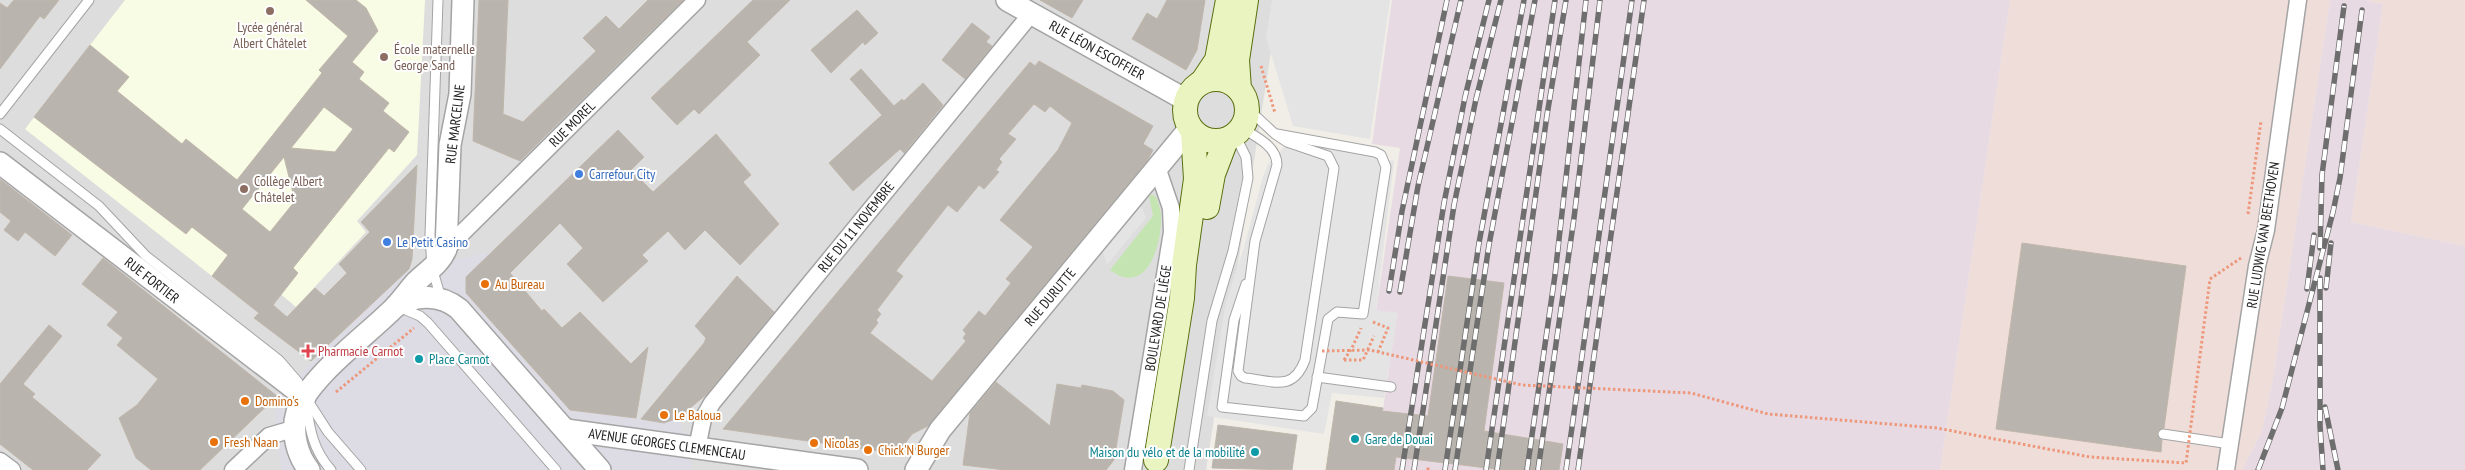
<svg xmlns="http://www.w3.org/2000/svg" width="2465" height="470" font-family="'PT Sans Narrow',sans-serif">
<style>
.residential{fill:#dedddd}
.commercial{fill:#efddd9}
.industrial{fill:#e8dae3}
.education{fill:#f9fce4}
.grass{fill:#c4e5b2}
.parking{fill:#e4e4e4}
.plaza{fill:#dddce5}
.building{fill:#b9b4ad;stroke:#c0b7ab;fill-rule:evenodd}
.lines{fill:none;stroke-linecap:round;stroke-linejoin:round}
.service-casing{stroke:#a4a4a4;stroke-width:11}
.minor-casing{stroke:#a4a4a4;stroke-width:19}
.tertiary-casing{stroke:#a4a4a4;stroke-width:24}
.secondary-casing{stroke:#576f0f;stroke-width:26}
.path{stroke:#ed977b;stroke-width:3;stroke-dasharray:2.5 2.5;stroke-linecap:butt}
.service{stroke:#fff;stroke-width:9}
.minor{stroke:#fff;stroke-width:16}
.tertiary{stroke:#fff;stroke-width:21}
.secondary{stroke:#eaf4c1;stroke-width:24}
.rail-casing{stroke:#6e6e6e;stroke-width:5.5}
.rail{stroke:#fff;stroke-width:4;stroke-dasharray:11;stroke-linecap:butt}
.path-bridge{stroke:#ed977b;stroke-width:3;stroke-dasharray:2.5 2.5;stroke-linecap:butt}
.education-dot{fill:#8d6e63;stroke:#fff;stroke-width:2}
.shop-dot{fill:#3f7fe0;stroke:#fff;stroke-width:2}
.food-dot{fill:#e8710a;stroke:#fff;stroke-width:2}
.health-dot{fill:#e0444e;stroke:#fff;stroke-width:2}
.culture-dot{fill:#0f9aa8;stroke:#fff;stroke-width:2}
.labels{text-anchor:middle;stroke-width:4;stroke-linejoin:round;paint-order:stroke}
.education-label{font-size:14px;fill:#785e54;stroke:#fff;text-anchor:start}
.street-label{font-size:14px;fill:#202020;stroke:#fff}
.shop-label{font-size:14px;fill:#366cbe;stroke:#fff;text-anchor:start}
.food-label{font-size:14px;fill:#c56008;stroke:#fff;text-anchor:start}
.health-label{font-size:14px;fill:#be3a42;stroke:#fff;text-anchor:start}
.culture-label{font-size:14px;fill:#0d838f;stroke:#fff;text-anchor:start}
</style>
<rect width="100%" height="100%" fill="#f0eee7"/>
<polygon class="residential" points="0,0 1279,0 1206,470 0,470"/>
<g class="commercial">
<polygon points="2010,0 2330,0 2273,378 2262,431 2242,470 1940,470"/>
<polygon points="2365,0 2465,0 2465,246 2351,222 2383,4"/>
</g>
<g class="industrial">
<polygon points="1392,0 2010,0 1940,470 1374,470 1397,314 1376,311 1400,148 1372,144"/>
<polygon points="2330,0 2365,0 2383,4 2351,222 2465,246 2465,470 2242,470 2262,431 2273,378"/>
</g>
<polygon class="education" points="125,0 425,0 417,155 357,221 366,232 296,307 277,291 259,313 25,129"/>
<path class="grass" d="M1153,195L1156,197C1158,203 1161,209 1161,216C1162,244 1147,298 1110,270L1153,216L1149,196Z"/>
<g class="parking">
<polygon points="1272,0 1390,0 1370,139 1293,126 1266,37"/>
<polygon points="1291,140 1394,161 1376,310 1398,313 1384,398 1332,393 1324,434 1207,416 1226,302 1244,247 1263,177 1268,164"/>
<polygon points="1139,200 1146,218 1107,265 1101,246"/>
</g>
<polygon class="plaza" points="492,252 466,276 466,293 545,383 571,409 664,423 678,418 689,447 692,470 282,470 275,433 277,396 409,269"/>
<g class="building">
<polygon points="14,0 59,0 44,19 40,16 0,69 0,3 7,8"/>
<path d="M306,0H356L366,8L378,31L352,62L364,72L359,79L389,103L383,111L409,132L394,152L389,148L293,268L298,273L273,305L287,317L315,288L324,296L347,273L339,264L370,232L361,222L417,165L412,259L409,269L311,361L254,318L259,313L212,276L228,255L192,227L186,234L34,117L90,45L129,77L117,91L182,144L186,139L237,180L322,73L319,70L348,36ZM324,107L353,129L335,152L291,148ZM284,157L295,201L270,232L242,209Z"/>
<polygon points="479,0 508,0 503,114 523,122 596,51 583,38 606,16 619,29 648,0 683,0 520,161 473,141"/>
<polygon points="753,0 790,0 747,42 760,55 699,114 694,109 677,125 651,98"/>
<polygon points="1040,0 1083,0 1072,18"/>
<polygon points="1167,0 1205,0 1197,50 1186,70 1132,39 1147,13 1157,19"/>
<polygon points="857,10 878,33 865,45 863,42 831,73 811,50"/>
<polygon points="972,23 990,37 986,42 992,46 965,79 942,60"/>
<path d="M1039,61L1153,126L1143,144L1153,150L1147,161L928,426L912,434L900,450L892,453L723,429L1030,62L1035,66ZM1034,104L1045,112L1050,106L1072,123L1058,150L1000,220L1033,247L1006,279L1011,283L985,316L979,311L963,330L966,334L963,338L966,341L932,381L870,333L878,323L876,320L881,314L877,310L903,276L896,271L948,205L957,212L979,185L984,189L999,172L996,170L1002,162L999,159L1016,139L1008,134Z"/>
<polygon points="861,69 894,106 902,99 904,101 923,83 943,105 904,153 900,149 853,191 829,163 882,115 850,79"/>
<polygon points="618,130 644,157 631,170 653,192 716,134 751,175 743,182 779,224 740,265 705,230 685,250 668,231 642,255 648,261 603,302 567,264 583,248 560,223 510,273 542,311 544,309 562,328 580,312 631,364 648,347 636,418 570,410 466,293 466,277"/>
<polygon points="0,179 72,235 55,256 25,232 18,241 4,230 11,221 0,212"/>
<polygon points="2022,243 2186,266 2164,428 2158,430 2157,434 2162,440 2161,452 1996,429"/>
<polygon points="103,258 277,396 200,470 151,470 136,458 119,418 137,405 158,379 117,345 123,338 107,325 118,312 82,284"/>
<polygon points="737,276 774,312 707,394 678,418 664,423 641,419 704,343 706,338 695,326"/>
<polygon points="1448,276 1504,283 1484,431 1563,444 1559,470 1503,470 1396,457 1394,470 1326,470 1336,401 1383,408 1382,411 1428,416"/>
<polygon points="49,325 62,336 23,384 35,394 32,397 101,455 87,470 33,470 0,444 0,384"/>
<polygon points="996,382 1050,426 1057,384 1081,388 1082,385 1113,391 1124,400 1114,460 1106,470 1005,470 963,465 970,413"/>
<polygon points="1218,425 1297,435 1292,470 1212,468"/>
</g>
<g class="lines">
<defs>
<g id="service">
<polyline points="438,0 430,235 432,268 441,298"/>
<polyline points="0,114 89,0"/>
<path d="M1242,128C1256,137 1277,146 1277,165L1255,241L1238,371L1241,376L1245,378C1274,381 1293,392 1305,360L1334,168L1328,156L1287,142L1275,134L1247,108"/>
<polyline points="0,129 99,206 146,256 279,360 298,382"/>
<polyline points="1246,284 1234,320 1222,407 1304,416 1312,408 1328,319 1337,312 1363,314 1386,167 1381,155 1375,152 1277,134"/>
<polyline points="401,308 420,316 428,323 556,470"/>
<polyline points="1317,377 1391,387"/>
<polyline points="308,401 328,432 361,470"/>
<path d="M306,404C310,430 313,450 331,470"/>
<polyline points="2163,434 2230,444"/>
<polyline points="1189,470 1212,321 1233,251 1248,178 1246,157 1235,135"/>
</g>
<g id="minor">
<polyline points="446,249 697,0"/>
<polyline points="697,448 703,419 712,403 1031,14"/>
<polyline points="0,461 12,470"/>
<polyline points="233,470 269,436 296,428"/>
<polyline points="1133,470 1172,232 1171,208 1157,167"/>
<polyline points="2226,470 2257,266 2266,230 2298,0"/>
</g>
<g id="tertiary">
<polyline points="1007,0 1186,100"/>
<polyline points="0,163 305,397"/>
<path d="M396,306C416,294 441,294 459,309L600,470"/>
<polyline points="566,430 857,470"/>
<path d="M309,470C297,455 291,432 297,412C309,376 369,334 396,306C403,298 409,290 416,282C427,271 440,264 446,249L450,145L460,94L463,0"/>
<polyline points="916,470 940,430 1190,128"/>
</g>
<g id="secondary">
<circle cx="1216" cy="110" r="31"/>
<polyline points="1203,81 1217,60 1228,0"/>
<polyline points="1239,89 1237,60 1246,0"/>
<polyline points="1207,207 1213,174 1226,140"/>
<polyline points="1156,460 1182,298 1184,265 1196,179 1193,132"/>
</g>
</defs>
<use href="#service" class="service-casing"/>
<use href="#minor" class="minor-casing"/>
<use href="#tertiary" class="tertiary-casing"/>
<use href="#secondary" class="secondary-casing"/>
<g class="path">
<polyline points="1261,66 1275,113"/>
<polyline points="2248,214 2261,121"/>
<polyline points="2210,279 2241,258"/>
<polyline points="1373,322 1388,328 1378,352"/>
<polyline points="1344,360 1352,348 1361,328"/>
<polyline points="1344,360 1363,360 1374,336"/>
<polyline points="336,392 414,328"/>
<polyline points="1428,470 1428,466"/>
</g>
<use href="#service" class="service"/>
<use href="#minor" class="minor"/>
<use href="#tertiary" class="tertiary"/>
<use href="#secondary" class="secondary"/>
<defs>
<g id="rail">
<polyline points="2320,248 2322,175 2344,6"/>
<polyline points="2320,278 2320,426 2323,470"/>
<polyline points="2326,288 2331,243"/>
<polyline points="2307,289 2314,235"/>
<polyline points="1389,291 1402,211 1447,0"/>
<polyline points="1400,292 1418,186 1461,0"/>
<polyline points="2325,407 2338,470"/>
<polyline points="1402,470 1444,203 1465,97 1489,0"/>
<polyline points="1414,470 1454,205 1476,99 1501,0"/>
<polyline points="1445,470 1479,243 1524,0"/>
<polyline points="1455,470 1489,245 1535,0"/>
<polyline points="1486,470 1555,0"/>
<polyline points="1497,470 1547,115 1566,0"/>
<polyline points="1527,470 1555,275 1586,0"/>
<polyline points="1538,470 1574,218 1600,0"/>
<polyline points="1566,470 1632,0"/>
<polyline points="1578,470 1644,0"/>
<polyline points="2258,470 2282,408 2333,212 2340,178 2362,10"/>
</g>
</defs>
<use href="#rail" class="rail-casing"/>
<use href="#rail" class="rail"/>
<polyline class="path-bridge" points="1322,351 1370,350 1522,385 1691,393 1768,414 1937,428 2090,457 2186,463 2210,279"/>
</g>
<g class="education-dot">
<circle cx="270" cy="11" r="5"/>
<circle cx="384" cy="57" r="5"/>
<circle cx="244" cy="189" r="5"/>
</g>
<g class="shop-dot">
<circle cx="579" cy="174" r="5"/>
<circle cx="387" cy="242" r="5"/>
</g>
<g class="food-dot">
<circle cx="485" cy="284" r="5"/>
<circle cx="245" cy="401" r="5"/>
<circle cx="664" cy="415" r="5"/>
<circle cx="214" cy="442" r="5"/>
<circle cx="814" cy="443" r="5"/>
<circle cx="868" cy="450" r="5"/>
</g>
<path class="health-dot" d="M305.5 343.5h5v5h5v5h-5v5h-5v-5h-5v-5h5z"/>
<g class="culture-dot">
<circle cx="419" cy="359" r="5"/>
<circle cx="1355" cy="439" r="5"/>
<circle cx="1255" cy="452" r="5"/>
</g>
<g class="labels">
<g class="education-label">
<text x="270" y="32" text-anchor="middle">Lycée général<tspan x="270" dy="16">Albert Châtelet</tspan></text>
<text x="394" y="54">École maternelle<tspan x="394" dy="16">George Sand</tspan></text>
<text x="254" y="186">Collège Albert<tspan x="254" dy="16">Châtelet</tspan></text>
</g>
<g class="street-label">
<text transform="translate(1097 50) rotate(29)" y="5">RUE LÉON ESCOFFIER</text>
<text transform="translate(455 124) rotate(-83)" y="5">RUE MARCELINE</text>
<text transform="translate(572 124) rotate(-45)" y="5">RUE MOREL</text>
<text transform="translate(856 227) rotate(-51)" y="5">RUE DU 11 NOVEMBRE</text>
<text transform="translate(2263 235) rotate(-81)" y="5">RUE LUDWIG VAN BEETHOVEN</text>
<text transform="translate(152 280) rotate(38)" y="5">RUE FORTIER</text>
<text transform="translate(1050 297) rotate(-50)" y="5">RUE DURUTTE</text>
<text transform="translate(1158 318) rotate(-81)" y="5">BOULEVARD DE LIÈGE</text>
<text transform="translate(667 444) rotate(8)" y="5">AVENUE GEORGES CLEMENCEAU</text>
</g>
<g class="shop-label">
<text x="589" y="179">Carrefour City</text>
<text x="397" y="247">Le Petit Casino</text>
</g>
<g class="food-label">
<text x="495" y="289">Au Bureau</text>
<text x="255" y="406">Domino's</text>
<text x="674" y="420">Le Baloua</text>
<text x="224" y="447">Fresh Naan</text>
<text x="824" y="448">Nicolas</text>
<text x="878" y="455">Chick'N Burger</text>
</g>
<g class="health-label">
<text x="318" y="356">Pharmacie Carnot</text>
</g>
<g class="culture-label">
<text x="429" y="364">Place Carnot</text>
<text x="1365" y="444">Gare de Douai</text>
<text x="1245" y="457" text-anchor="end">Maison du vélo et de la mobilité</text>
</g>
</g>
</svg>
